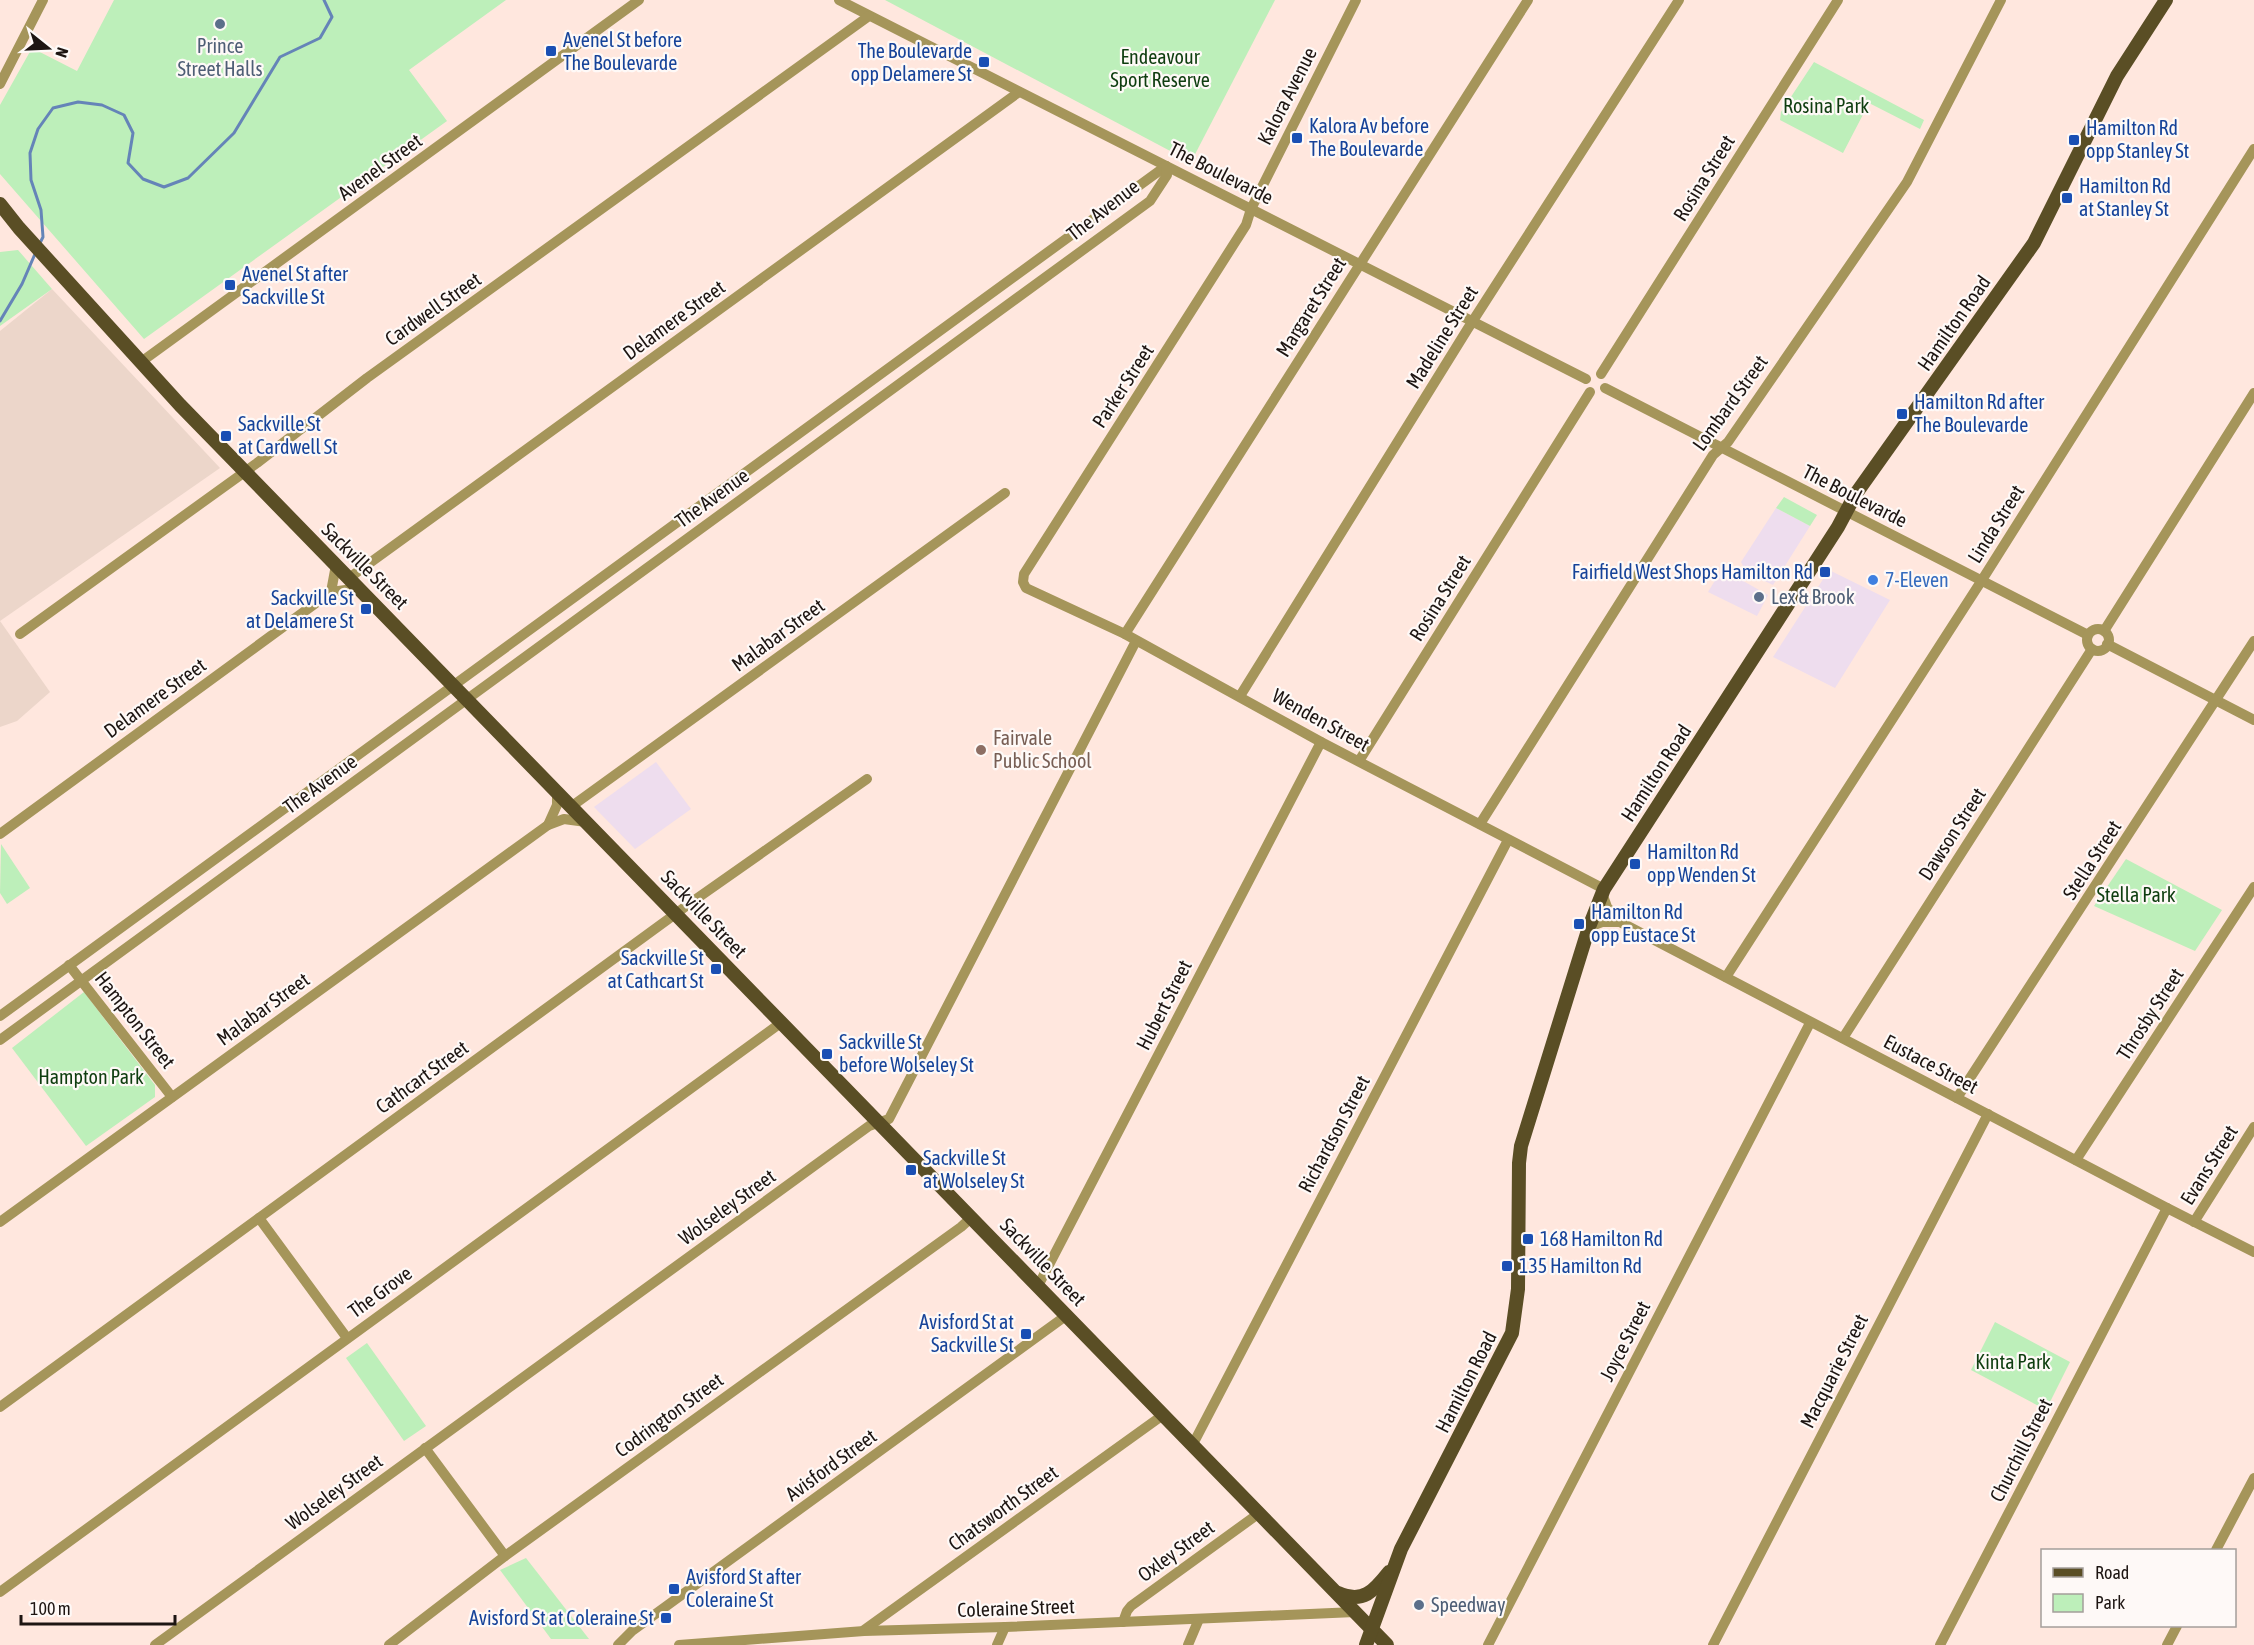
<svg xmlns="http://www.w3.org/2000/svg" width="2254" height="1645" font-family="'Asap Condensed',sans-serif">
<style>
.commercial{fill:#ede}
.industrial{fill:#ecd6ca}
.green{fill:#bdefba}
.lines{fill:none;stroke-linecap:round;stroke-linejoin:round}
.stream{stroke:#6584b8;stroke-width:3}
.minor{stroke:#a5955a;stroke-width:10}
.major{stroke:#5a4e25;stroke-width:14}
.service-dot{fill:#5c6f8a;stroke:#fef9f7;stroke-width:2}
.transit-dot{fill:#1a4fb4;stroke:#fef9f7;stroke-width:2}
.shop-dot{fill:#3f7fe0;stroke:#fef9f7;stroke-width:2}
.education-dot{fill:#8d6e63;stroke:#fef9f7;stroke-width:2}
.labels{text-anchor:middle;stroke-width:4.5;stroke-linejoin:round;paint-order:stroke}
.transit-label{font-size:20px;fill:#164399;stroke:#fef9f7;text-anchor:start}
.service-label{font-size:20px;fill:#4e5e75;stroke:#fef9f7;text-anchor:start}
.park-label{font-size:20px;fill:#0e3d0f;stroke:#fef9f7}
.street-label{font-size:20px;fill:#1d1512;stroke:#fef9f7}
.shop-label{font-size:20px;fill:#366cbe;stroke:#fef9f7;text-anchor:start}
.education-label{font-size:20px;fill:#785e54;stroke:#fef9f7;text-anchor:start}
</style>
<rect width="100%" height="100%" fill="#ffe7de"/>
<g class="commercial">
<polygon points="1776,508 1810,526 1773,585 1746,572 1741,562"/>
<polygon points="1722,569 1768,595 1757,616 1708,592"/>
<polygon points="1829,570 1890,600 1835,688 1773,657"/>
<polygon points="656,762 691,809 635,849 594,807"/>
</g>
<g class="industrial">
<polygon points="52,289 220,468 0,621 0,331"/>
<polygon points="0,621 50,692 17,721 0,727"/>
</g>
<g class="green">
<polygon points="114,0 506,0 409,70 447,121 144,339 0,174 0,105 32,48 77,71"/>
<polygon points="885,0 1275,0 1191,162"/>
<polygon points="1814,62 1924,120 1920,129 1869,103 1843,153 1780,120 1781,112"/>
<polygon points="18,250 52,289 0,326 0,252"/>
<polygon points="1784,497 1817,515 1810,526 1776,508"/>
<polygon points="1,844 30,888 7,904 0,893"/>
<polygon points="2126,859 2222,910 2195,951 2094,906"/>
<polygon points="84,992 155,1085 155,1097 86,1146 12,1048"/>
<polygon points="1995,1322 2070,1362 2046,1410 1971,1370"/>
<polygon points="367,1343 426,1426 404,1441 346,1358"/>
<polygon points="526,1558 589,1639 551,1639 500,1570"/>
</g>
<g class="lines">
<g class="stream">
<polyline points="39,245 43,237 41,210 31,180 30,153 38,129 53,108 78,102 102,105 124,115 133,133 128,163 143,179 164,187 188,178 234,133 280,57 320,38 332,17 324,0"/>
<polyline points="0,321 22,284 35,254"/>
</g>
<g class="minor">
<polyline points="839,0 1586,379"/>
<polyline points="1356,0 1251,209 1246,225 1024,574 1023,582 1026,588 1125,634 1321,742 1604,889"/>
<polyline points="0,84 43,0"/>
<polyline points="141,362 639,0"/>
<polyline points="1601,374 1838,0"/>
<polyline points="1605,388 2088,635"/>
<polyline points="349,578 1019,92"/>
<polyline points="331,592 336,565"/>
<circle cx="2098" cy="640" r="11"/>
<polyline points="2104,631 2254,393"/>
<polyline points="20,634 257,463 367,378 869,16"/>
<polyline points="1125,634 1528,0"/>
<polyline points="2107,644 2254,720"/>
<polyline points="1240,696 1467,330 1679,0"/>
<polyline points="1359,761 1590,392"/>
<polyline points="572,806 1005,493"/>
<polyline points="1480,824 1713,455 1728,442 1907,182 2001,0"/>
<polyline points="548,825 557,805 557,791"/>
<polyline points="0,834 331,592 360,588"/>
<polyline points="1602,893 1607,907 1620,922"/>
<polyline points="1589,927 1602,922 1620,922 2167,1208 2254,1252"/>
<polyline points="69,965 172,1097"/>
<polyline points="1726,977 1982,580 2254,149"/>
<polyline points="0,1016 1166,166"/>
<polyline points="1843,1038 2092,649"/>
<polyline points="0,1040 1150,201 1167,175 1166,166"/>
<polyline points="1957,1098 2254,641"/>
<polyline points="2076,1160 2254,887"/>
<polyline points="259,1218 347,1338"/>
<polyline points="0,1222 548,825 564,819 586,822"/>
<polyline points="2194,1222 2254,1127"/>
<polyline points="1038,1286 1321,742"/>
<polyline points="0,1407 689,904 867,779"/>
<polyline points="1192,1446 1508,840"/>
<polyline points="425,1448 505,1556"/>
<polyline points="2216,1550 2254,1478"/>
<polyline points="0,1592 782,1022"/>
<polyline points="1123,1622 1127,1611 1131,1606 1258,1514"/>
<polyline points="864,1630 1163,1415"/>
<polyline points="155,1645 869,1126 889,1119 1136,641"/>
<polyline points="389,1645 505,1556 961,1227 972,1217"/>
<polyline points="618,1645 632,1631 1067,1315"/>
<polyline points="679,1645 864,1631 1005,1627 1355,1612"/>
<polyline points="997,1645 1005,1627"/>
<polyline points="1188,1645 1199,1619"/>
<polyline points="1488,1645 1810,1023"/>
<polyline points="1713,1645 1988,1114"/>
<polyline points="1940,1645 2167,1208"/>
<polyline points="2167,1645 2177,1626"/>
</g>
<g class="major">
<polyline points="0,204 19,228 180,405 1387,1645"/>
<path d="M1338,1593C1363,1604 1374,1591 1389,1572"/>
<polyline points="1366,1645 1401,1549 1512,1333 1518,1289 1519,1163 1521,1146 1589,927 1604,889 1838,527 1855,495 2034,243 2117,76 2166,0"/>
</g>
</g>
<g class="service-dot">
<circle cx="220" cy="24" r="6"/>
<circle cx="1759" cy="597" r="6"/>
<circle cx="1419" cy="1605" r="6"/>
</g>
<g class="transit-dot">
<rect x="545" y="45" width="12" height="12" rx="3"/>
<rect x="978" y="56" width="12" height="12" rx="3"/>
<rect x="1291" y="132" width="12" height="12" rx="3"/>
<rect x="2068" y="134" width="12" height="12" rx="3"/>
<rect x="2061" y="192" width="12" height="12" rx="3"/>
<rect x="224" y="279" width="12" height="12" rx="3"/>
<rect x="1896" y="408" width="12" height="12" rx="3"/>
<rect x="220" y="430" width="12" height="12" rx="3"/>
<rect x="1819" y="566" width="12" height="12" rx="3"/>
<rect x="360" y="603" width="12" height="12" rx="3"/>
<rect x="1629" y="858" width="12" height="12" rx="3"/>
<rect x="1573" y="918" width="12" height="12" rx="3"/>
<rect x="710" y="963" width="12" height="12" rx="3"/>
<rect x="821" y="1048" width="12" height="12" rx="3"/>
<rect x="905" y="1164" width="12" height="12" rx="3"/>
<rect x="1522" y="1233" width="12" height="12" rx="3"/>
<rect x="1501" y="1260" width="12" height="12" rx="3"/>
<rect x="1020" y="1328" width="12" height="12" rx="3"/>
<rect x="668" y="1583" width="12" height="12" rx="3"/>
<rect x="660" y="1612" width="12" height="12" rx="3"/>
</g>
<circle class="shop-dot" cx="1873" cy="580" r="6"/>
<circle class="education-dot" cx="981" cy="750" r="6"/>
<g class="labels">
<g class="transit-label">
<text x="563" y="47">Avenel St before<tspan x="563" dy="23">The Boulevarde</tspan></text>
<text x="972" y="58" text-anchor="end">The Boulevarde<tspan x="972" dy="23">opp Delamere St</tspan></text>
<text x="1309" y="133">Kalora Av before<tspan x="1309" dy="23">The Boulevarde</tspan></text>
<text x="2086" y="135">Hamilton Rd<tspan x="2086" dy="23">opp Stanley St</tspan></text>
<text x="2079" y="193">Hamilton Rd<tspan x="2079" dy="23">at Stanley St</tspan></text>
<text x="242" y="281">Avenel St after<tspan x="242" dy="23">Sackville St</tspan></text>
<text x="1914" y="409">Hamilton Rd after<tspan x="1914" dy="23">The Boulevarde</tspan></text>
<text x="238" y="431">Sackville St<tspan x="238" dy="23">at Cardwell St</tspan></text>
<text x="1813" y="579" text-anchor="end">Fairfield West Shops Hamilton Rd</text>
<text x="354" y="605" text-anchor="end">Sackville St<tspan x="354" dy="23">at Delamere St</tspan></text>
<text x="1647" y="859">Hamilton Rd<tspan x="1647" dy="23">opp Wenden St</tspan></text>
<text x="1591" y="919">Hamilton Rd<tspan x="1591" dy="23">opp Eustace St</tspan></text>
<text x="704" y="965" text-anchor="end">Sackville St<tspan x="704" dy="23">at Cathcart St</tspan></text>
<text x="839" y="1049">Sackville St<tspan x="839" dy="23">before Wolseley St</tspan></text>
<text x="923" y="1165">Sackville St<tspan x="923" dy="23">at Wolseley St</tspan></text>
<text x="1540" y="1246">168 Hamilton Rd</text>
<text x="1519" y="1273">135 Hamilton Rd</text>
<text x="1014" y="1329" text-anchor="end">Avisford St at<tspan x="1014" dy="23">Sackville St</tspan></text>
<text x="686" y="1584">Avisford St after<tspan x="686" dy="23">Coleraine St</tspan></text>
<text x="654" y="1625" text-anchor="end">Avisford St at Coleraine St</text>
</g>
<g class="service-label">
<text x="220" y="53" text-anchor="middle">Prince<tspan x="220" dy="23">Street Halls</tspan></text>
<text x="1771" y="604">Lex &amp; Brook</text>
<text x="1431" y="1612">Speedway</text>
</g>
<g class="park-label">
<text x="1160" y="64">Endeavour<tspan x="1160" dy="23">Sport Reserve</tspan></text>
<text x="1826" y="113">Rosina Park</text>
<text x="2136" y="902">Stella Park</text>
<text x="91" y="1084">Hampton Park</text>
<text x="2013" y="1369">Kinta Park</text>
</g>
<g class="street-label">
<text transform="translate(1287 96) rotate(-63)" y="7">Kalora Avenue</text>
<text transform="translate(380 167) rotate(-36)" y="7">Avenel Street</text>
<text transform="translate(1221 173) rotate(27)" y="7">The Boulevarde</text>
<text transform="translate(1704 178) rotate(-58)" y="7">Rosina Street</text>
<text transform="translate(1103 210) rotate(-38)" y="7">The Avenue</text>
<text transform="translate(1311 307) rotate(-58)" y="7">Margaret Street</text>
<text transform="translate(433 309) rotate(-35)" y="7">Cardwell Street</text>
<text transform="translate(674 320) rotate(-36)" y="7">Delamere Street</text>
<text transform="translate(1954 323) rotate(-55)" y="7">Hamilton Road</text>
<text transform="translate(1442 337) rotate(-58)" y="7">Madeline Street</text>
<text transform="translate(1123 386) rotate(-57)" y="7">Parker Street</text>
<text transform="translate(1730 403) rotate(-54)" y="7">Lombard Street</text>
<text transform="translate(1855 496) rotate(27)" y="7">The Boulevarde</text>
<text transform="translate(712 498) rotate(-36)" y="7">The Avenue</text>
<text transform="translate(1996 524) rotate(-58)" y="7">Linda Street</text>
<text transform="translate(365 566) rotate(45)" y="7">Sackville Street</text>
<text transform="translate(1440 598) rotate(-58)" y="7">Rosina Street</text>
<text transform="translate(778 635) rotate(-36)" y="7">Malabar Street</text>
<text transform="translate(155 698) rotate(-36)" y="7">Delamere Street</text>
<text transform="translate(1321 720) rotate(29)" y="7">Wenden Street</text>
<text transform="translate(1656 773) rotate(-57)" y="7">Hamilton Road</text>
<text transform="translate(320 784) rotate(-36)" y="7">The Avenue</text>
<text transform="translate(1952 834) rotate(-57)" y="7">Dawson Street</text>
<text transform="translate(2092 860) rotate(-57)" y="7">Stella Street</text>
<text transform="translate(704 914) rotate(46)" y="7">Sackville Street</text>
<text transform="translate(1164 1005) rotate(-63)" y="7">Hubert Street</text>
<text transform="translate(263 1009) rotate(-36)" y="7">Malabar Street</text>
<text transform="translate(2150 1014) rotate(-57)" y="7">Throsby Street</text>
<text transform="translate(135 1020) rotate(52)" y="7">Hampton Street</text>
<text transform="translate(1931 1064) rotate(28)" y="7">Eustace Street</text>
<text transform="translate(422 1077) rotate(-36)" y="7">Cathcart Street</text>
<text transform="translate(1334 1134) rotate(-62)" y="7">Richardson Street</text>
<text transform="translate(2209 1165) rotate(-58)" y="7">Evans Street</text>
<text transform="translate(727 1207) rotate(-36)" y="7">Wolseley Street</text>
<text transform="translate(1043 1262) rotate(46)" y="7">Sackville Street</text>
<text transform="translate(380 1292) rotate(-36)" y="7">The Grove</text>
<text transform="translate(1625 1341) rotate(-63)" y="7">Joyce Street</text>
<text transform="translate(1834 1371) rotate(-63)" y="7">Macquarie Street</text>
<text transform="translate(1466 1382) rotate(-63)" y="7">Hamilton Road</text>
<text transform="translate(669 1415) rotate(-36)" y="7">Codrington Street</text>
<text transform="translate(2021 1450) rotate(-63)" y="7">Churchill Street</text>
<text transform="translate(831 1465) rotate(-36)" y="7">Avisford Street</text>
<text transform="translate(334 1492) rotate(-36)" y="7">Wolseley Street</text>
<text transform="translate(1003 1508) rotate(-36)" y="7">Chatsworth Street</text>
<text transform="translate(1176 1551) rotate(-36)" y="7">Oxley Street</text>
<text transform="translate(1016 1608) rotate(-2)" y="7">Coleraine Street</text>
</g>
<g class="shop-label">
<text x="1885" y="587">7-Eleven</text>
</g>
<g class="education-label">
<text x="993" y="745">Fairvale<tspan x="993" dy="23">Public School</tspan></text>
</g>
</g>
<rect x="2041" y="1549" width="195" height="78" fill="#fef9f7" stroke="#a49e9b" stroke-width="1.5"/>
<rect x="2053" y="1568" width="30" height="9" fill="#5a4e25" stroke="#a49e9b" stroke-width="1.5"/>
<text x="2095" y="1579" font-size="18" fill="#1d1512">Road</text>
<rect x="2053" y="1594" width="30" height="18" fill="#bdefba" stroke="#a49e9b" stroke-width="1.5"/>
<text x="2095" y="1609" font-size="18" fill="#1d1512">Park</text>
<g transform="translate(48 48) rotate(108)" stroke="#fef9f7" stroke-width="4.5" paint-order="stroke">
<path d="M0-4.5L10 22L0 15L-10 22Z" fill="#1d1512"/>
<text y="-9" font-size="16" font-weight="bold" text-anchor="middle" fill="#1d1512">N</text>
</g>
<path d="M21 1615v9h154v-9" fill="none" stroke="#1d1512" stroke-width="3"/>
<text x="30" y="1615" font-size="18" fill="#1d1512" stroke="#fef9f7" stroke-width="4.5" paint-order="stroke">100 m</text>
</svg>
